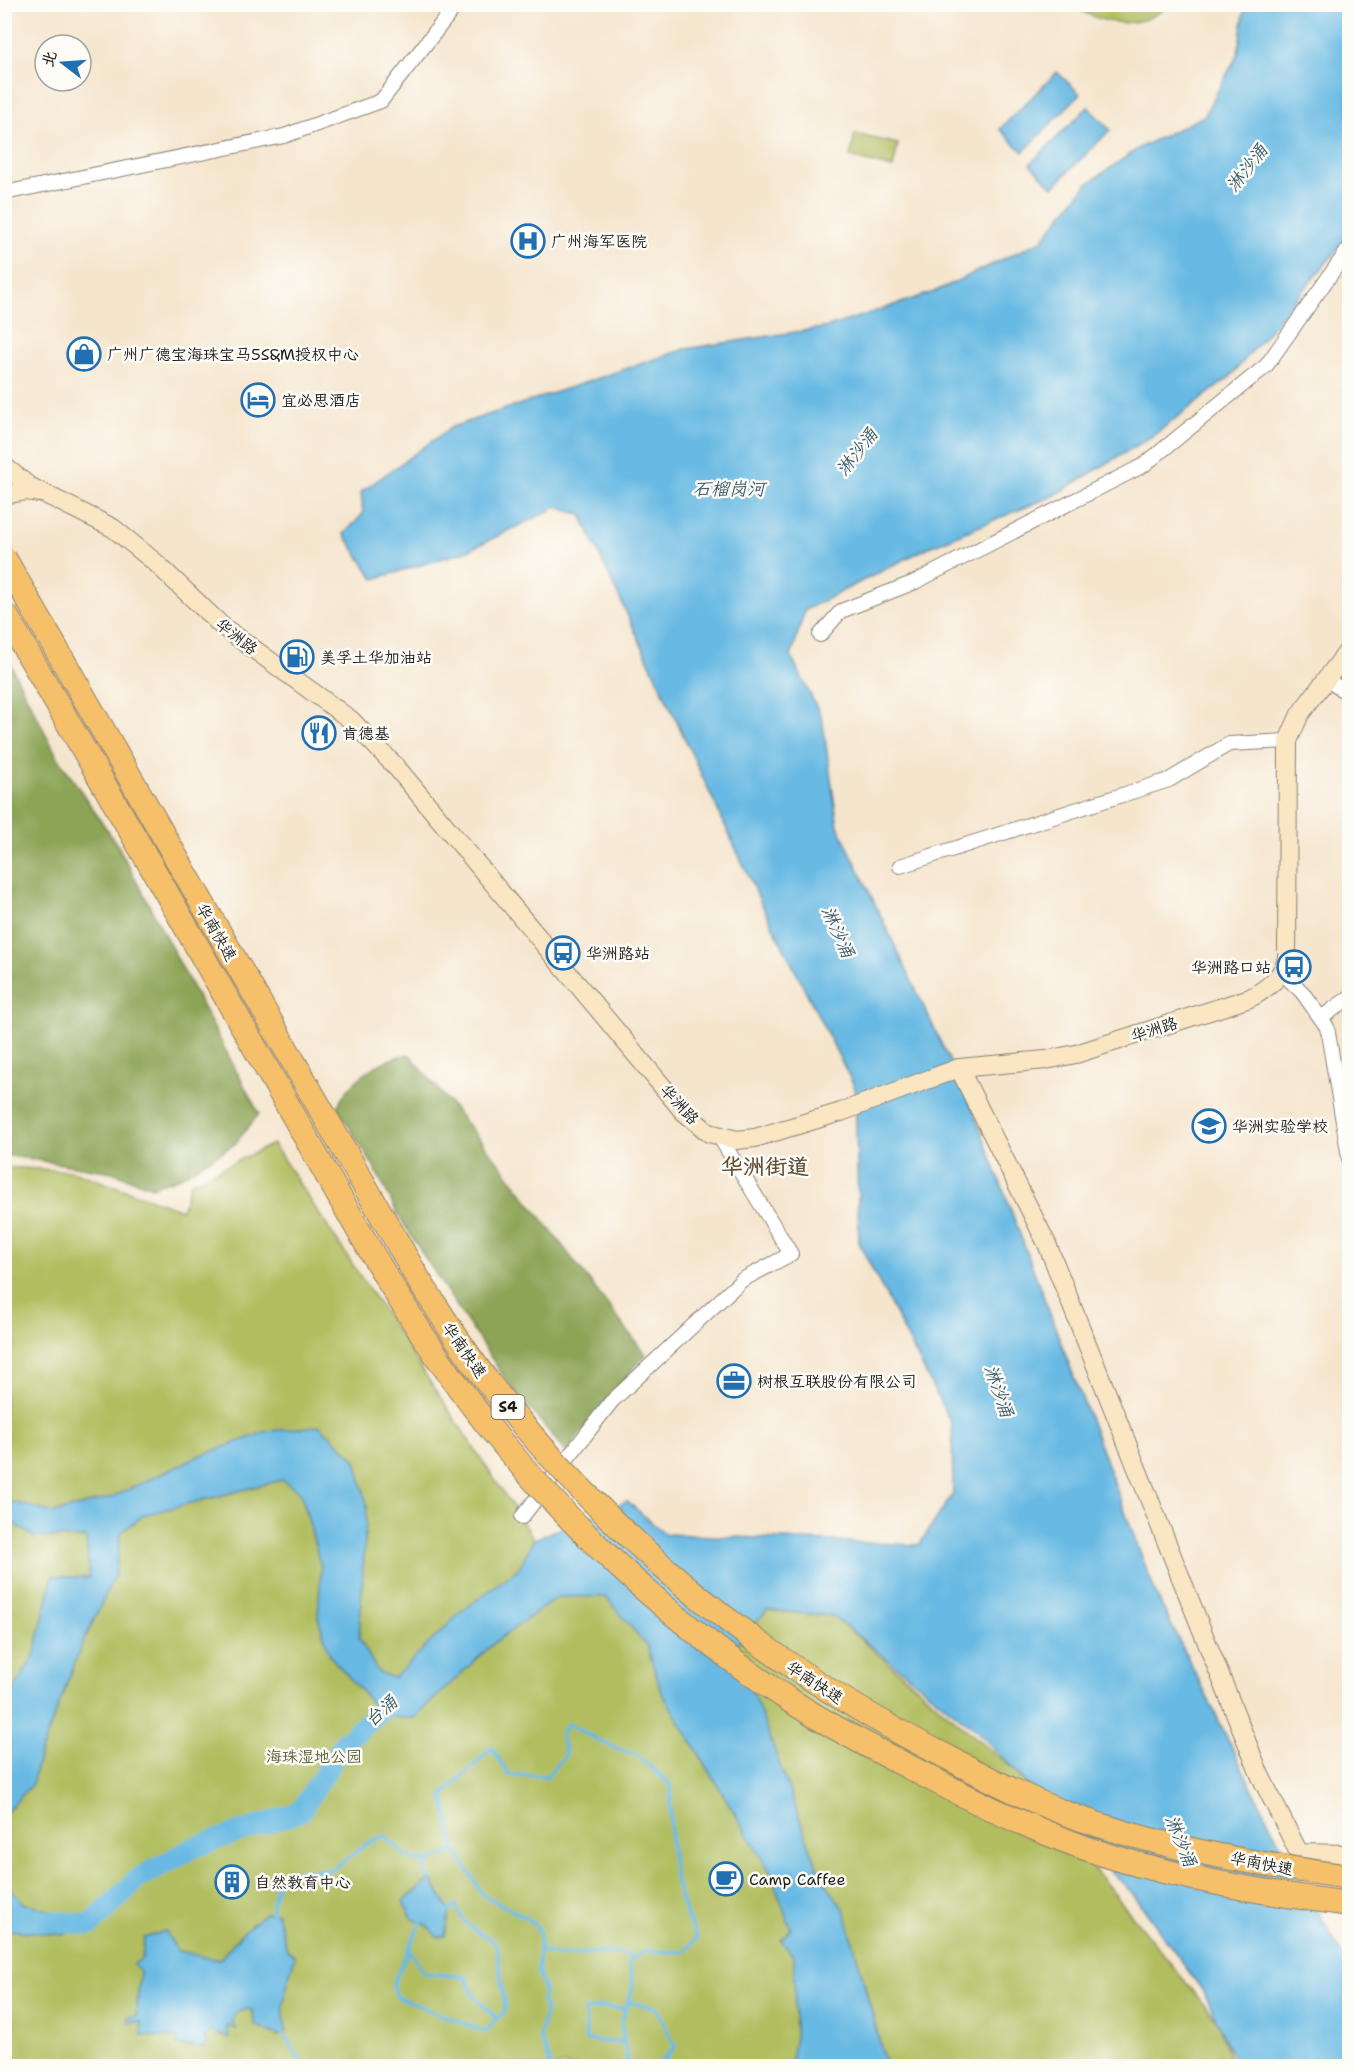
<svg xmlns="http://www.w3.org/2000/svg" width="1354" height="2071" font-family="'Shantell Sans','LXGW WenKai TC',sans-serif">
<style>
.green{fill:#b1bd5f;stroke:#666c3e;stroke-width:1.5}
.forest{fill:#8ca456;stroke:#546039;stroke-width:1.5}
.water{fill:#68b9e3;stroke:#426a80;stroke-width:1.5}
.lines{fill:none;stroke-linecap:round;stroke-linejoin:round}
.stream{stroke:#68b9e3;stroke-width:4}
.river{stroke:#68b9e3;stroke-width:21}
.street-casing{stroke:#888074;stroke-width:16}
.secondary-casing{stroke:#888074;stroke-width:20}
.street{stroke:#fff;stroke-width:14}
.secondary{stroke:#fbe6c4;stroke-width:18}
.highway-bridge-casing{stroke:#888074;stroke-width:26;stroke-linecap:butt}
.highway-bridge{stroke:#f6c06b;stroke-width:24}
.labels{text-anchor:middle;stroke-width:5;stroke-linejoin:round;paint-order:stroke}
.shield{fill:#fdfcf7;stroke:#605f5e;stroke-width:1.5}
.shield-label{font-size:15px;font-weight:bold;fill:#1c1c1c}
.poi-label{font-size:16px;fill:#1c1c1c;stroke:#fdfcf7;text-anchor:start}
.street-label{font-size:16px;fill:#1c1c1c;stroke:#fdfcf7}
.park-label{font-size:16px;fill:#585c37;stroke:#fdfcf7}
.water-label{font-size:18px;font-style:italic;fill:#3a5b6c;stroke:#fdfcf7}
.district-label{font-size:22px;font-weight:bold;fill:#614e38;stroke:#fdfcf7}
</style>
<rect width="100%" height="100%" fill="#fdfcf7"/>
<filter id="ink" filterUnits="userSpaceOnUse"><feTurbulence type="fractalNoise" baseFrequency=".0167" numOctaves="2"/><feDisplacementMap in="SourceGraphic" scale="12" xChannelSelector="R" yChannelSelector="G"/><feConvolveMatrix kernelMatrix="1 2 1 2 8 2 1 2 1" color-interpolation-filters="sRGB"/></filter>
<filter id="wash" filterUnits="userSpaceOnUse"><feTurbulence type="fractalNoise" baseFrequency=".008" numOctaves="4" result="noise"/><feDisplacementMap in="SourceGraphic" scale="24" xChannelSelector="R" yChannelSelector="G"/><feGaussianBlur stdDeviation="1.35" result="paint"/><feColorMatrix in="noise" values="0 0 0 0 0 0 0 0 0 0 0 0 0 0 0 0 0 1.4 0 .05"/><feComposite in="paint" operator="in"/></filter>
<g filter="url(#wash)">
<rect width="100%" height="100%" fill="#f5e5cd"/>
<g class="green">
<path d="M1072,5H1169C1140,31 1102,26 1072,5Z"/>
<polygon points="855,134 898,144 893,168 850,157"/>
<polygon points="273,1144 534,1539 767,1610 833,1616 1014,1770 1218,2022 1233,2066 5,2066 4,1167 72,1171 182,1210 190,1183"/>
</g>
<g class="forest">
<polygon points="4,652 57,756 118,846 259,1114 235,1144 180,1177 152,1187 112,1172 5,1155"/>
<path d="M409,1054L500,1164L646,1355L615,1389L566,1452L506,1380L444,1287L399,1217L375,1169L337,1107C350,1080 379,1059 409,1054Z"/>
</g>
<g class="water">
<polygon points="1245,5 1349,5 1349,236 1230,377 1154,435 1055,495 929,547 805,610 791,656 822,718 838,826 973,1110 1156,1594 1273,1830 1349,1967 1349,2066 1237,2066 1205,1994 1134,1895 977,1731 833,1616 767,1610 736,1646 820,1874 845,1911 886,2066 790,2066 795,2037 794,1957 781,1940 791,1928 769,1870 661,1691 647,1646 606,1597 558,1597 494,1643 414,1718 384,1717 330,1656 318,1617 321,1567 301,1493 282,1480 144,1515 121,1533 115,1575 81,1647 40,1754 32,1784 5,1814 5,1705 34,1656 53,1576 89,1578 86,1538 34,1537 5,1518 5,1500 54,1513 110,1498 199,1456 268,1431 320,1426 356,1460 367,1504 359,1638 378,1672 394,1678 462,1611 519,1568 534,1539 627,1501 665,1534 919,1545 953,1494 952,1425 859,1243 855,1088 761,903 581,515 557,507 467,551 374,579 344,534 363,514 361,492 452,427 685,349 828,327 934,292 1041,241 1087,184 1139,148 1204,116 1238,54"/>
<polygon points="1057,72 1080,94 1023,152 1000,129"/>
<polygon points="1088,107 1110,130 1053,187 1030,164"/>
<polygon points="431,1879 450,1911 445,1936 437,1937 426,1924 413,1919 403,1902"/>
<polygon points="4,1882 23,1903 66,1915 80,1924 64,1935 7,1930 5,1928"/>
<path d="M265,1913H277L287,1949L295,1956C289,1979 278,2010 287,2032L278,2036L254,2024L253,2011L248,2009L238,2012L232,2021L236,2029L227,2026L229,2038L212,2032L204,2038L208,2042L204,2048L177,2046L178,2038L142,2036L141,2022H129L128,2017H136L140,1971L133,1965L142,1958L144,1938L166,1931L177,1951C192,1952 207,1960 220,1959L241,1934Z"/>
</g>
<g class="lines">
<g class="stream">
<polyline points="429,1862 424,1872 431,1879"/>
<path d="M271,1916C274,1880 279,1871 315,1870C321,1870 328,1871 333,1868C352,1858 364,1841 385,1836C415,1865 417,1868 455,1850"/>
<path d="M421,1922L393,1984L397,1997L485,2032L505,2011L497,1944C478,1930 466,1931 456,1905L450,1911"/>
<polyline points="409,1950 424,1973 466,1977 473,1995 497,2019"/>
<path d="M542,1951C573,1962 603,1944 634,1958"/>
<polyline points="628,2002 657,2008 675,2047 657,2066"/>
<polyline points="281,2030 302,2063 311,2066"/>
<polyline points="624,2043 586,2040 585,2010 604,2007 626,2009"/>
<path d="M551,2066L540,2037L546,2008L542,2002C549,1985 536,1979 538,1964C539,1950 541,1944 539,1929L525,1917L483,1895L455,1850L443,1795L492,1748L509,1775L547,1776L566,1755L561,1735L567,1724L606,1744L638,1756L671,1785C669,1845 669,1884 697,1938L684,1952L646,1951L629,1960L633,1987L621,2023L628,2066"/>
</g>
<polyline class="river" points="4,1906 14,1917 91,1925 137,1879 195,1847 300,1812 344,1743 401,1693"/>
</g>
</g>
<g filter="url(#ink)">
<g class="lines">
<defs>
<g id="street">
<polyline points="4,193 284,136 381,101 457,4"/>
<polyline points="820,635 841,611 915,582 1144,465 1266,366 1350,247"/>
<polyline points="1326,679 1350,695"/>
<polyline points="900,866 1169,780 1229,744 1288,741"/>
<polyline points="1282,973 1302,992 1327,1027 1350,1163"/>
<polyline points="1321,1018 1350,997"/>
<polyline points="522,1517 611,1402 742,1280 791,1254 719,1136"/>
</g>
<g id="secondary">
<path d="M4,466L29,486L113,528L156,563L222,626L351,720L397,768L683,1111L709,1133L737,1140L755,1138L841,1112L959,1068L1046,1060L1076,1054L1250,998C1267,989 1283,977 1287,958L1288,741L1300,714L1350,648"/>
<polyline points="4,495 27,491 40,493"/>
<polyline points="959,1068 1047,1244 1260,1775 1297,1849 1302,1853 1350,1854"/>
</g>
</defs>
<use href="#street" class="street-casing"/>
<use href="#secondary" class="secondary-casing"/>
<use href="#street" class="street"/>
<use href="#secondary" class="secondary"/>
<defs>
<g id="highway-bridge">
<path d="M4,558L420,1282C442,1315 463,1350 488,1382C613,1542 769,1668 951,1759C988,1778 1025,1798 1065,1813C1155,1847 1254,1864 1350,1877"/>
<path d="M4,612C97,771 188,930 279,1090C347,1209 411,1333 499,1439C581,1539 682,1630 791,1701C830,1726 870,1747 911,1768C975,1802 1040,1834 1109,1856C1187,1880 1268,1893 1350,1904"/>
</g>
</defs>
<use href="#highway-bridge" class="highway-bridge-casing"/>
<use href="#highway-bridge" class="highway-bridge"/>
</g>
</g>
<defs>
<symbol id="hospital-ring" viewBox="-11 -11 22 22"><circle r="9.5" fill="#fdfcf7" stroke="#1f6fb2" stroke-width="1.5"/><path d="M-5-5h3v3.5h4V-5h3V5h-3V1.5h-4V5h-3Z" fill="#1f6fb2"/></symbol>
<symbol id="shop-ring" viewBox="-11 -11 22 22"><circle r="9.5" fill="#fdfcf7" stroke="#1f6fb2" stroke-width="1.5"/><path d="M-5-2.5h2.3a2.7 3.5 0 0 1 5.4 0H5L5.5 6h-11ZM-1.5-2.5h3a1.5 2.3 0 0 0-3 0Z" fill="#1f6fb2"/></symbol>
<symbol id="hotel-ring" viewBox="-11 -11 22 22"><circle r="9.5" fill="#fdfcf7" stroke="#1f6fb2" stroke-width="1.5"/><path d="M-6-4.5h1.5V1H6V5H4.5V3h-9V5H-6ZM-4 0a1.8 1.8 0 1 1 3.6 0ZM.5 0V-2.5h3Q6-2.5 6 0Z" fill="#1f6fb2"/></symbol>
<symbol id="fuel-ring" viewBox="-11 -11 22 22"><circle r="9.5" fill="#fdfcf7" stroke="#1f6fb2" stroke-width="1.5"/><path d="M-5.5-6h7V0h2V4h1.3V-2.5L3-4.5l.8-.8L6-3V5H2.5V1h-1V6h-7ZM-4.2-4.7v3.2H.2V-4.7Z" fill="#1f6fb2"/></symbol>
<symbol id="restaurant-ring" viewBox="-11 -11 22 22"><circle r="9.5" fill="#fdfcf7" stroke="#1f6fb2" stroke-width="1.5"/><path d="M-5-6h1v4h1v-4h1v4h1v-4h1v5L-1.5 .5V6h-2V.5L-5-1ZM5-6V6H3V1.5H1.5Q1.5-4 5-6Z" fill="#1f6fb2"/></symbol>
<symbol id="bus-ring" viewBox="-11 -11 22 22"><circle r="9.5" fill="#fdfcf7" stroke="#1f6fb2" stroke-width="1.5"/><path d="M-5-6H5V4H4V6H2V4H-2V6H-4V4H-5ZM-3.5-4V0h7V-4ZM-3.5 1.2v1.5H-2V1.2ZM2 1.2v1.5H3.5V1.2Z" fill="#1f6fb2"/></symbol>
<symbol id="school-ring" viewBox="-11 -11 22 22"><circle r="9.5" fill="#fdfcf7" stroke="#1f6fb2" stroke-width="1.5"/><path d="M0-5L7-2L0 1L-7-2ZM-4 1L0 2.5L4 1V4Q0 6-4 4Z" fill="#1f6fb2"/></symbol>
<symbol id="office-ring" viewBox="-11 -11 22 22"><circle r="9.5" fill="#fdfcf7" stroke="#1f6fb2" stroke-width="1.5"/><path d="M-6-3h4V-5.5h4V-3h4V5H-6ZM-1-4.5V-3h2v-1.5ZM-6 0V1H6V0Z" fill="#1f6fb2"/></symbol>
<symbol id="cafe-ring" viewBox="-11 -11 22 22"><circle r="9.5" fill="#fdfcf7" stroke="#1f6fb2" stroke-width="1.5"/><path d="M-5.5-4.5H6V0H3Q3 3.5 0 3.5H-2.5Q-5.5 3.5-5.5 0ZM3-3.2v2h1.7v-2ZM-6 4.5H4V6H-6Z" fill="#1f6fb2"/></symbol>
<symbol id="building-ring" viewBox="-11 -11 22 22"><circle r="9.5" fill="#fdfcf7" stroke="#1f6fb2" stroke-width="1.5"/><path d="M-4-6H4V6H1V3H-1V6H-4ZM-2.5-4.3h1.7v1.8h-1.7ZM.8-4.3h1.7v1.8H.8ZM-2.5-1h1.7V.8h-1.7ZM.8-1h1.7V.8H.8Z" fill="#1f6fb2"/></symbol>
</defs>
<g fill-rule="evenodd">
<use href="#hospital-ring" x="509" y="222" width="38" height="38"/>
<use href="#shop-ring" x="65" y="335" width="38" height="38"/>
<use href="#hotel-ring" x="239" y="381" width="38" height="38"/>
<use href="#fuel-ring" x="278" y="638" width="38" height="38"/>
<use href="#restaurant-ring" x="300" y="714" width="38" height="38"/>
<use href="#bus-ring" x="544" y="934" width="38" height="38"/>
<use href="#bus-ring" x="1275" y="948" width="38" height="38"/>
<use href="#school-ring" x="1190" y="1107" width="38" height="38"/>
<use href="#office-ring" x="715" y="1362" width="38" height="38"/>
<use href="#cafe-ring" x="707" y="1860" width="38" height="38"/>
<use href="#building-ring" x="213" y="1863" width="38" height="38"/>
</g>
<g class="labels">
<rect class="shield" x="491.5" y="1395" width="33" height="24" rx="4.5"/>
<g class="shield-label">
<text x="508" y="1412">S4</text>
</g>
<g class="poi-label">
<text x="551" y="247">广州海军医院</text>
<text x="107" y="360">广州广德宝海珠宝马5S&amp;M授权中心</text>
<text x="281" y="406">宜必思酒店</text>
<text x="320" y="663">美孚土华加油站</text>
<text x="342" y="739">肯德基</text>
<text x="586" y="959">华洲路站</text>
<text x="1271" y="973" text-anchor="end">华洲路口站</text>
<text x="1232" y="1132">华洲实验学校</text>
<text x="757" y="1387">树根互联股份有限公司</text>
<text x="749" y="1885">Camp Caffee</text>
<text x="255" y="1888">自然教育中心</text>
</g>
<g class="street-label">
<text transform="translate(237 636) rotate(38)" y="6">华洲路</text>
<text transform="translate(217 932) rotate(60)" y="6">华南快速</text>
<text transform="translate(1154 1029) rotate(-18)" y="6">华洲路</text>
<text transform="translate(680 1104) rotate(47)" y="6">华洲路</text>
<text transform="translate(465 1350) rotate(55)" y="6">华南快速</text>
<text transform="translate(815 1682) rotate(33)" y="6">华南快速</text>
<text transform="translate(1262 1863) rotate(11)" y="6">华南快速</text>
</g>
<g class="park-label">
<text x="314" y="1762">海珠湿地公园</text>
</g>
<g class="water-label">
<text transform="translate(1247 168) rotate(-52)" y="6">淋沙涌</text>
<text transform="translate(857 452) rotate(-52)" y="6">淋沙涌</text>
<text x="729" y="495">石榴岗河</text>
<text transform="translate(838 932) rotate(66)" y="6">淋沙涌</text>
<text transform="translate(999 1391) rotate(71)" y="6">淋沙涌</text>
<text transform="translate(381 1711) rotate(-41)" y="6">台涌</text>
<text transform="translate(1181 1841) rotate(68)" y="6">淋沙涌</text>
</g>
<g class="district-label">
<text x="765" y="1174">华洲街道</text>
</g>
</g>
<rect width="1354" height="2071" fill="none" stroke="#fdfcf7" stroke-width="24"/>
<g transform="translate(63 63) rotate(287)"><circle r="28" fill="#fdfcf7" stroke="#a3a29f" stroke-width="1.5"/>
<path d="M0-4.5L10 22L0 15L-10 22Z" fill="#1f6fb2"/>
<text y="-9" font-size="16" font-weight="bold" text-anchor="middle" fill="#1c1c1c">北</text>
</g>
</svg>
